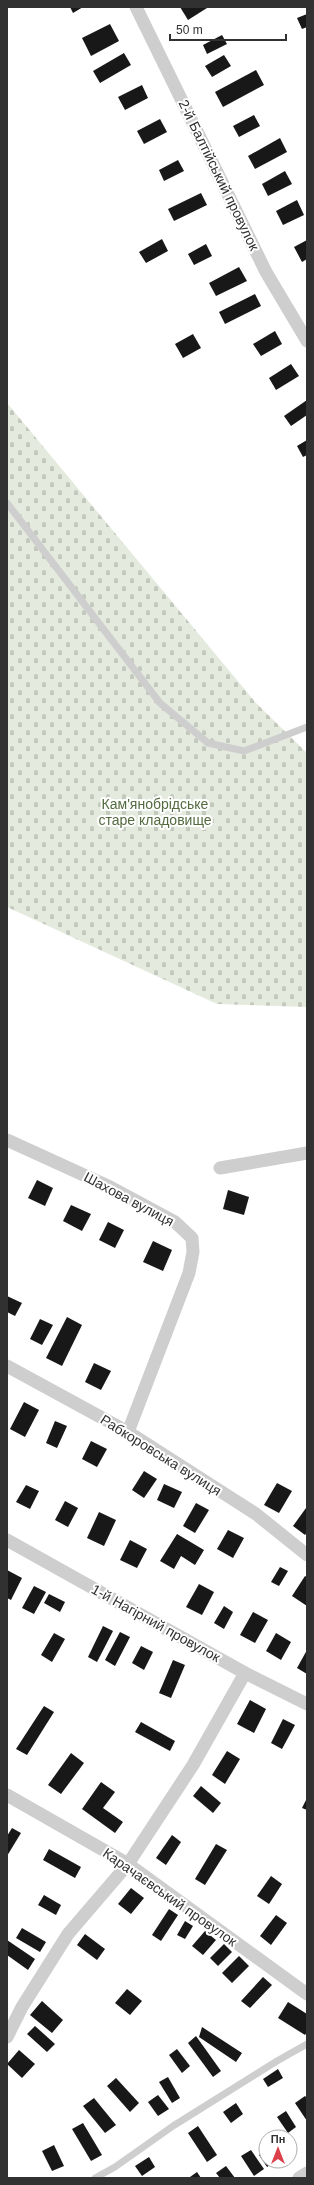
<svg xmlns="http://www.w3.org/2000/svg" width="314" height="2185" font-family="Helvetica,sans-serif">
<style>
.cemetery{fill:url(#cemetery-stones)}
.building{fill:#181818}
.lines{fill:none;stroke-linecap:round;stroke-linejoin:round}
.service{stroke:#cecece;stroke-width:7}
.minor{stroke:#cecece;stroke-width:13}
.labels{text-anchor:middle;stroke-width:4;stroke-linejoin:round;paint-order:stroke}
.street-label{font-size:14px;fill:#313131;stroke:#fff}
.park-label{font-size:14px;fill:#546b40;stroke:#fff}
</style>
<defs>
<pattern id="cemetery-stones" width="16" height="16" patternUnits="userSpaceOnUse"><rect width="16" height="16" fill="#e4eadd"/><path d="M2 7V4a2 2 0 0 1 4 0v3zM10 15v-3a2 2 0 0 1 4 0v3z" fill="#c4c9be"/></pattern>
</defs>
<rect width="100%" height="100%" fill="#fff"/>
<polygon class="cemetery" points="7,403 256,703 307,753 307,1007 217,1004 7,907"/>
<g class="building">
<polygon points="70,7 83,7 73,13"/>
<polygon points="180,7 206,7 207,8 188,20"/>
<polygon points="307,14 307,27 302,29 297,18"/>
<polygon points="110,24 119,41 91,56 82,38"/>
<polygon points="222,35 227,44 207,54 203,45"/>
<polygon points="124,53 131,65 100,83 93,71"/>
<polygon points="224,55 231,66 212,77 205,66"/>
<polygon points="256,70 264,85 223,107 215,92"/>
<polygon points="142,85 148,98 125,110 118,97"/>
<polygon points="254,115 260,126 239,137 233,126"/>
<polygon points="160,119 167,132 144,144 137,131"/>
<polygon points="280,138 287,152 255,169 248,156"/>
<polygon points="178,160 184,171 164,181 159,170"/>
<polygon points="285,171 292,184 268,196 262,184"/>
<polygon points="201,193 207,205 174,221 168,209"/>
<polygon points="297,200 304,215 283,225 276,211"/>
<polygon points="162,239 168,251 146,263 139,252"/>
<polygon points="307,240 307,259 302,262 294,247"/>
<polygon points="206,244 212,256 194,265 188,254"/>
<polygon points="239,267 247,281 216,296 209,283"/>
<polygon points="255,294 261,306 225,324 219,312"/>
<polygon points="275,331 282,344 261,356 253,344"/>
<polygon points="193,334 201,348 183,358 175,344"/>
<polygon points="291,364 299,376 276,390 269,378"/>
<polygon points="307,400 307,415 291,426 284,416"/>
<polygon points="307,440 307,455 303,457 297,446"/>
<polygon points="37,1180 53,1188 45,1206 28,1198"/>
<polygon points="228,1190 249,1197 244,1215 223,1209"/>
<polygon points="71,1205 91,1214 82,1231 63,1221"/>
<polygon points="108,1222 124,1230 115,1248 99,1240"/>
<polygon points="153,1241 172,1250 163,1271 143,1262"/>
<polygon points="7,1296 22,1303 15,1316 7,1312"/>
<polygon points="67,1317 82,1325 62,1366 46,1358"/>
<polygon points="40,1319 53,1325 42,1345 30,1339"/>
<polygon points="94,1363 111,1371 101,1390 85,1382"/>
<polygon points="24,1402 39,1410 25,1437 10,1429"/>
<polygon points="55,1421 67,1426 57,1448 46,1443"/>
<polygon points="91,1441 107,1449 97,1467 82,1459"/>
<polygon points="144,1471 157,1479 144,1498 132,1490"/>
<polygon points="277,1483 292,1491 279,1513 264,1505"/>
<polygon points="164,1484 182,1492 174,1508 157,1500"/>
<polygon points="26,1485 39,1491 30,1509 16,1502"/>
<polygon points="65,1501 78,1508 68,1527 55,1520"/>
<polygon points="196,1503 209,1510 195,1533 183,1526"/>
<polygon points="306,1508 307,1532 305,1535 293,1526"/>
<polygon points="99,1512 116,1520 104,1546 87,1538"/>
<polygon points="228,1530 244,1538 233,1558 217,1549"/>
<polygon points="177,1534 204,1550 195,1565 181,1556 174,1569 160,1561"/>
<polygon points="130,1540 147,1549 137,1568 120,1560"/>
<polygon points="280,1567 288,1571 279,1586 271,1582"/>
<polygon points="7,1570 22,1578 11,1600 7,1598"/>
<polygon points="305,1576 307,1577 307,1606 292,1596"/>
<polygon points="199,1584 214,1592 202,1615 186,1607"/>
<polygon points="34,1586 46,1592 34,1614 22,1608"/>
<polygon points="49,1594 65,1602 60,1612 44,1603"/>
<polygon points="224,1606 233,1612 224,1629 214,1623"/>
<polygon points="253,1612 268,1620 255,1643 240,1635"/>
<polygon points="103,1626 113,1631 97,1662 88,1657"/>
<polygon points="120,1632 130,1637 115,1666 105,1660"/>
<polygon points="54,1633 65,1639 52,1662 41,1655"/>
<polygon points="276,1633 291,1642 281,1660 266,1651"/>
<polygon points="141,1646 153,1652 144,1670 132,1663"/>
<polygon points="307,1650 307,1674 297,1668"/>
<polygon points="173,1660 185,1665 171,1698 159,1693"/>
<polygon points="250,1700 266,1709 254,1733 237,1724"/>
<polygon points="44,1706 54,1712 27,1755 16,1749"/>
<polygon points="283,1719 295,1725 282,1749 271,1743"/>
<polygon points="141,1722 175,1741 170,1751 135,1732"/>
<polygon points="227,1751 240,1759 225,1784 212,1775"/>
<polygon points="71,1753 84,1763 61,1794 48,1785"/>
<polygon points="101,1782 115,1792 103,1808 123,1822 115,1833 82,1809"/>
<polygon points="201,1786 221,1803 213,1813 193,1796"/>
<polygon points="307,1798 307,1810 302,1808"/>
<polygon points="12,1828 21,1833 7,1856 7,1836"/>
<polygon points="172,1835 181,1842 166,1865 156,1858"/>
<polygon points="216,1844 227,1850 205,1885 195,1879"/>
<polygon points="49,1849 81,1867 75,1878 43,1860"/>
<polygon points="271,1876 282,1884 269,1904 257,1896"/>
<polygon points="131,1888 144,1898 131,1914 118,1904"/>
<polygon points="44,1895 61,1905 56,1915 38,1905"/>
<polygon points="169,1909 178,1915 161,1941 152,1935"/>
<polygon points="276,1915 287,1923 271,1945 260,1936"/>
<polygon points="185,1921 193,1926 185,1939 177,1935"/>
<polygon points="22,1928 46,1942 40,1952 16,1938"/>
<polygon points="205,1931 216,1940 203,1955 192,1946"/>
<polygon points="85,1934 105,1949 97,1960 77,1945"/>
<polygon points="7,1940 35,1959 28,1970 7,1955"/>
<polygon points="224,1944 232,1952 218,1966 210,1958"/>
<polygon points="239,1956 249,1966 232,1983 222,1973"/>
<polygon points="263,1977 272,1985 250,2008 241,2001"/>
<polygon points="127,1989 142,2001 130,2015 115,2003"/>
<polygon points="42,2001 63,2020 52,2033 30,2015"/>
<polygon points="288,2002 307,2014 307,2032 305,2035 278,2018"/>
<polygon points="35,2026 55,2044 47,2052 27,2034"/>
<polygon points="202,2027 242,2053 236,2062 199,2037"/>
<polygon points="196,2036 221,2071 213,2077 188,2043"/>
<polygon points="177,2049 190,2066 182,2073 169,2055"/>
<polygon points="19,2050 35,2064 22,2078 7,2064"/>
<polygon points="278,2069 283,2078 268,2087 263,2079"/>
<polygon points="168,2077 180,2098 172,2103 159,2082"/>
<polygon points="116,2078 139,2103 130,2112 107,2086"/>
<polygon points="158,2095 169,2109 158,2116 148,2102"/>
<polygon points="305,2096 307,2098 307,2121 295,2103"/>
<polygon points="94,2098 116,2125 105,2133 83,2106"/>
<polygon points="236,2103 243,2114 231,2123 223,2112"/>
<polygon points="286,2111 296,2127 288,2133 277,2117"/>
<polygon points="83,2123 102,2155 91,2161 72,2129"/>
<polygon points="198,2126 217,2155 207,2162 188,2133"/>
<polygon points="54,2145 64,2166 52,2171 42,2151"/>
<polygon points="251,2150 264,2169 254,2176 241,2156"/>
<polygon points="266,2150 266,2161 276,2161 267,2167 259,2155"/>
<polygon points="149,2157 155,2167 142,2176 135,2166"/>
<polygon points="226,2166 235,2178 220,2178 216,2173"/>
<polygon points="197,2172 201,2178 190,2178 190,2177"/>
</g>
<g class="lines">
<g class="service">
<polyline points="7,503 160,703 208,743 244,751 307,727"/>
<polyline points="95,2178 115,2167 173,2126 277,2061 307,2044"/>
</g>
<g class="minor">
<polyline points="136,7 266,272 307,341"/>
<polyline points="7,1140 110,1187 175,1222 192,1238 193,1252 189,1273 128,1432"/>
<polyline points="220,1168 307,1153"/>
<polyline points="7,1366 128,1432 256,1514 307,1555"/>
<polyline points="7,1540 245,1673 307,1704"/>
<polyline points="7,1795 128,1864 307,1994"/>
<polyline points="7,2037 22,2007 68,1934 128,1864 193,1765 245,1673"/>
<polyline points="299,2178 307,2173"/>
</g>
</g>
<g class="labels">
<g class="street-label">
<text transform="translate(219 175) rotate(64)" y="5">2-й Балтійський провулок</text>
<text transform="translate(129 1199) rotate(28)" y="5">Шахова вулиця</text>
<text transform="translate(161 1455) rotate(32)" y="5">Рабкоровська вулиця</text>
<text transform="translate(156 1623) rotate(29)" y="5">1-й Нагірний провулок</text>
<text transform="translate(170 1897) rotate(35)" y="5">Карачаєвський провулок</text>
</g>
<g class="park-label">
<text x="155" y="809">Кам'янобрідське<tspan x="155" dy="16">старе кладовище</tspan></text>
</g>
</g>
<rect width="314" height="2185" fill="none" stroke="#313131" stroke-width="16"/>
<g transform="translate(278 2149)"><circle r="19" fill="#ffffff" stroke="#adadad"/>
<path d="M0-3L7 15L0 10L-7 15Z" fill="#dc404a"/>
<text y="-6" font-size="11" font-weight="bold" text-anchor="middle" fill="#313131">Пн</text>
</g>
<path d="M170 34v6h116v-6" fill="none" stroke="#313131" stroke-width="2"/>
<text x="176" y="34" font-size="12" fill="#313131" stroke="#ffffff" stroke-width="3" paint-order="stroke">50 m</text>
</svg>
